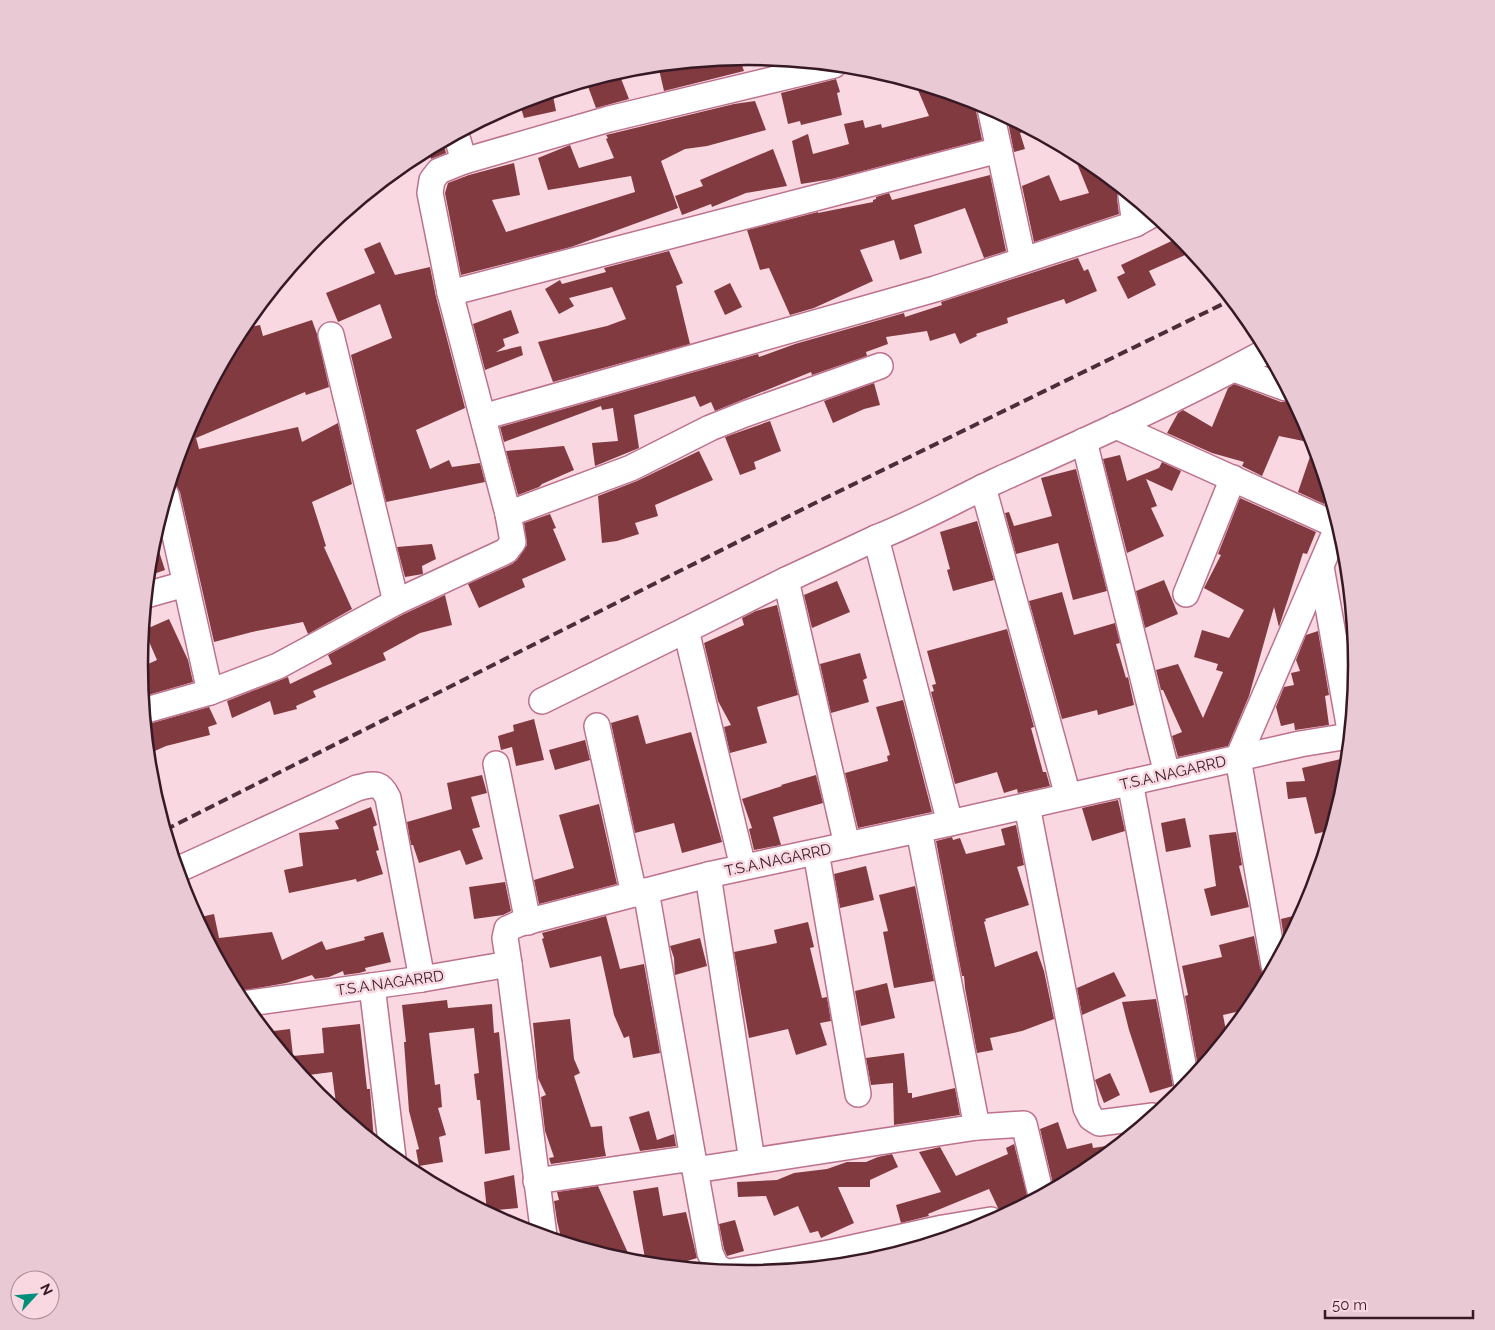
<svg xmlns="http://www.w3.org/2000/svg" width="1495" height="1330" font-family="Raleway,sans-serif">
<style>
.building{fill:#813a3f}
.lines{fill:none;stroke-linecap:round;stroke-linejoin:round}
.minor-casing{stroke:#bc728d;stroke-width:28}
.minor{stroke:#fff;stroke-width:25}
.rail{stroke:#4b2e39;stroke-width:4;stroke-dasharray:10 5;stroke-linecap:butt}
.labels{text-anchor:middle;stroke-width:5;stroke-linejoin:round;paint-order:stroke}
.street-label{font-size:15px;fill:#361924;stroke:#f9d8e2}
.rim{fill:none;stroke:#361924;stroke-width:2.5}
</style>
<rect width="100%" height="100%" fill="#f9d8e2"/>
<g class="building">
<polygon points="739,57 744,71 664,91 658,65"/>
<polygon points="618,71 629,99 596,108 586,81"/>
<polygon points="836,79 840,92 837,93 842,115 801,125 800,121 788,124 781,93"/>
<polygon points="915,83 977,102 976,111 982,140 832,179 801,184 792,141 808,134 813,154 849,144 844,124 863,120 865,128 881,124 882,128 929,116"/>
<polygon points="552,91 556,111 524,118 519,101"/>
<polygon points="755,101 766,130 707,146 685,149 661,161 678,208 571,247 461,275 445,193 448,183 469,175 514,163 520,195 492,200 506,232 635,192 631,176 548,190 538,158 570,145 579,168 614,158 606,139 608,138 606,135 734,104"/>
<polygon points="1007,117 1030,129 1020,133 1025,149 1014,152"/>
<polygon points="443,141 446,153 431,159 428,149"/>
<polygon points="773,149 787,186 746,193 712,207 711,204 682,215 675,196 703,186 700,180"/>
<polygon points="1072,151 1086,159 1118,185 1119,189 1117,198 1119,214 1034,242 1022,186 1049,175 1060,201 1089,193"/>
<polygon points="990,175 1006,251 984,258 965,208 914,225 922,253 900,260 894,240 860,250 873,281 814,308 790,315 769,268 760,270 747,230 818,212 818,213 873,202 873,200 876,199 876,197 889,193 892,200"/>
<polygon points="1180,237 1192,252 1149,271 1156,285 1128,299 1117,277 1125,273 1121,265"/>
<polygon points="380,242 395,275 430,267 436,297 465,408 416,430 430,469 449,460 452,467 480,463 485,482 386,502 351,355 392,338 380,304 338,322 326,293 375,273 364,249"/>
<polygon points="669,251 683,283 676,286 690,344 553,382 538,342 607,326 626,319 612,287 569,298 574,306 559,314 545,289 560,280 562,284 606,272 604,268"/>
<polygon points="1078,258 1084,271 1088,269 1097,291 1066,304 1064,299 1007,318 1008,323 976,334 977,336 960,344 955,333 930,341 927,331 886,337 888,344 866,352 867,356 812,375 811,372 715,411 711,402 700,407 695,396 634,415 639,448 595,466 592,443 618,441 613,408 602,410 601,406 504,442 500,427 758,354 759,357 795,344 904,313 905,317 942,305 941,302"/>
<polygon points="730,283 742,307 725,315 714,291"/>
<polygon points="511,310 519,333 503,339 505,346 496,352 521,346 523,355 485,370 473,324"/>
<polygon points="312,320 317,334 329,387 306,395 305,392 196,438 199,449 298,427 302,442 338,423 352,484 312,502 326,546 324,547 352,609 308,634 303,622 252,632 214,642 180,492 174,483 172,475 185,432 240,329 260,325 263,336"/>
<polygon points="874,383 880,405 864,409 833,423 824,401"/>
<polygon points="1234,384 1281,402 1288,402 1293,400 1310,432 1313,443 1279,436 1262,476 1242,466 1244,462 1212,453 1167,433 1178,413 1183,410 1212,427 1228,388"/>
<polygon points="770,421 781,451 754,462 756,469 740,475 725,437"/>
<polygon points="1314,445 1328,493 1324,504 1298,492"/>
<polygon points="564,446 574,470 542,484 539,487 518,495 506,451"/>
<polygon points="699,451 713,480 655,505 658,516 635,523 639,534 617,541 602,543 598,496 637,481"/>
<polygon points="1120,455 1127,481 1159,468 1162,462 1181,471 1172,491 1146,479 1157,506 1151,508 1164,536 1127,553 1103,459"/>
<polygon points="1076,469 1107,591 1073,600 1058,543 1016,554 1005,513 1009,512 1014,526 1052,516 1041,478"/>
<polygon points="1240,498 1316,532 1307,554 1303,553 1279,627 1274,607 1249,696 1228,746 1178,757 1172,736 1182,732 1163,690 1161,690 1156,670 1178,664 1203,718 1223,672 1216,670 1218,664 1194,657 1202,630 1229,638 1244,610 1204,588 1221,555 1218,554"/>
<polygon points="550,514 556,528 553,529 566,560 522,579 525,587 479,608 468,584 512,564 517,560 527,545 524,523"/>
<polygon points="977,521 994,580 953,591 947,570 950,569 940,532"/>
<polygon points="154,536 165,570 148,576 151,546"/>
<polygon points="432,544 436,559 422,566 423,574 405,577 397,547"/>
<polygon points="1164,580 1178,614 1145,628 1136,591"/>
<polygon points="837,581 850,612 812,628 804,595"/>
<polygon points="1062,592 1074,635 1115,623 1120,643 1116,644 1126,678 1128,677 1134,705 1098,715 1097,710 1062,719 1029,601"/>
<polygon points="445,595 452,625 420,633 383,653 386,660 313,691 316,697 296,706 297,709 274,715 270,701 232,718 227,701 288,677 290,684 332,664 328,655 402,615"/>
<polygon points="777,605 798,695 757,707 767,743 730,753 724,727 731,725 718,701 704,643 744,625 742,618 756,611"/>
<polygon points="1351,617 1356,665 1355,677 1345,619"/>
<polygon points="169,619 188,660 193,682 148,695 140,677 139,668 157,660 144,630"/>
<polygon points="1007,629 1034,727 1031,728 1043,772 1046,772 1050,786 1018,793 1017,789 1004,793 997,772 955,784 931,692 934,691 932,685 936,684 927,651"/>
<polygon points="1318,631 1329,695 1325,696 1329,725 1295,730 1294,723 1281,726 1276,707 1284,687 1294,685 1291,673 1300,671 1296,660 1306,635"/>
<polygon points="860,653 867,678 863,680 869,702 831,713 820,664"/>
<polygon points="903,700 932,812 858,828 845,773 888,761 887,756 890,755 876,707"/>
<polygon points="209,707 217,724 208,727 210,735 166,746 148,754 145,725"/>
<polygon points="638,715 646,744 691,732 722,842 682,853 674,823 635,833 611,723"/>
<polygon points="534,719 544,760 516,766 512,747 501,750 498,736 514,731 513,725"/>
<polygon points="585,740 590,760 555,770 549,750"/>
<polygon points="1341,759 1345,778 1344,784 1331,830 1315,834 1306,797 1288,799 1286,782 1305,781 1302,768"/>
<polygon points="482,775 487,793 471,797 480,827 472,829 483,859 466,865 460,850 419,863 413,845 411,845 407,822 452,809 447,783"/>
<polygon points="816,775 823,803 773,817 781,845 754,850 749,829 752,828 742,799 782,786 781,785"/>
<polygon points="1118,800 1125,831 1092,841 1082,808"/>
<polygon points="599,804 617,884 539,904 534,880 574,868 559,815"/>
<polygon points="371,807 377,825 373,827 379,850 376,851 383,874 357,882 356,879 289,893 284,870 303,866 299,833 339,829 335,821"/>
<polygon points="1185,818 1191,847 1166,852 1161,823"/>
<polygon points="1016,825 1024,865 1017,867 1029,905 985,919 986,921 984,922 995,967 1037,951 1044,971 1054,1019 1022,1031 990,1038 993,1050 977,1053 965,988 964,976 962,976 936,841 952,837 953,840 960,838 966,854 1005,845 1001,829"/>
<polygon points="1236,832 1242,865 1239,866 1249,907 1211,916 1204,889 1216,886 1209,835"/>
<polygon points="866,866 874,900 840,908 834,874"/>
<polygon points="505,882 511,911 503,915 474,919 469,887"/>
<polygon points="915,886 934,981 894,988 883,932 888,931 879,895"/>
<polygon points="214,914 219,938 272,932 282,960 322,941 326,950 365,940 364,937 383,932 391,962 365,968 366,971 359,973 344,975 343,971 329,977 315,979 312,975 286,983 235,992 196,918"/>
<polygon points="1301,914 1288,939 1285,945 1281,919"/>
<polygon points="606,916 620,969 644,964 660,1053 633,1058 629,1036 624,1038 614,1015 601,956 550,968 542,939 544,938 542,933"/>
<polygon points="808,922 814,947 810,948 822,998 827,997 831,1021 820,1023 827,1045 796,1055 788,1029 749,1038 734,952 777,943 774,930"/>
<polygon points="1254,936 1260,967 1263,974 1267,977 1249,1009 1223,1015 1227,1036 1208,1059 1197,1061 1185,996 1188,995 1182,966 1222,957 1219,945"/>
<polygon points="700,938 707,966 675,975 674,958 670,946"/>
<polygon points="1114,972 1126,996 1082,1015 1077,988"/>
<polygon points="887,983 895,1018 861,1026 855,991"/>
<polygon points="1156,999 1173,1086 1150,1093 1129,1030 1122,1002"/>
<polygon points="447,1000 448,1008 492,1004 494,1033 499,1032 510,1150 485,1154 480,1100 477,1100 474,1074 479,1073 474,1028 429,1033 435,1085 440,1084 442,1107 438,1108 446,1135 439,1137 443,1162 419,1166 416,1150 419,1149 409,1111 404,1042 406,1042 402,1005"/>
<polygon points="570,1019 574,1059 580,1073 574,1076 591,1127 602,1126 604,1146 606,1156 551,1164 549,1158 554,1157 545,1131 541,1097 546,1095 538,1078 533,1023"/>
<polygon points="360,1024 367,1089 370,1089 374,1142 337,1112 332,1072 301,1076 265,1032 290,1029 293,1056 324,1053 322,1028"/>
<polygon points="904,1053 908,1093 912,1093 912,1098 955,1088 960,1115 894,1125 893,1083 871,1085 866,1058"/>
<polygon points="1110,1073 1120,1095 1104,1103 1095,1080"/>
<polygon points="649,1111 657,1140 674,1134 676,1146 640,1151 629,1117"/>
<polygon points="1058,1122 1067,1149 1092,1143 1093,1148 1119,1144 1085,1171 1054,1188 1040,1129"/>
<polygon points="1014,1144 1029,1202 1004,1215 998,1208 989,1189 928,1214 929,1216 901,1223 896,1205 941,1192 919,1152 940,1147 956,1176 1008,1154 1006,1148"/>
<polygon points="892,1154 898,1167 870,1180 870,1187 838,1187 854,1223 821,1238 818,1231 810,1233 798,1206 774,1216 766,1196 738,1197 737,1182 777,1180 794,1173 827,1169 847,1162 866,1162 878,1157"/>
<polygon points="514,1175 518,1208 487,1211 484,1182"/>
<polygon points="598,1186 632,1262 562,1242 557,1221 554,1201 559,1200 557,1192"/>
<polygon points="658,1187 663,1216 686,1212 697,1258 671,1266 646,1264 633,1191"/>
<polygon points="735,1220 744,1251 727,1256 724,1249 719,1224"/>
</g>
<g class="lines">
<defs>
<g id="minor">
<polyline points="990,108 1023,260"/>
<polyline points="456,134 464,161"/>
<polyline points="1131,196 1135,224"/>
<polyline points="450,293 999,150"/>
<polyline points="331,335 396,602"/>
<polyline points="1234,369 1286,388"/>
<polyline points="483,417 935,289 1135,224 1153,214"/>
<polyline points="1116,426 1338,526"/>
<polyline points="1084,441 1167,774"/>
<polyline points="983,487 1068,796"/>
<polyline points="166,495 210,692"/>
<polyline points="508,514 631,468 710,428 745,414 880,366"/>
<polyline points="1321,567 1350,730"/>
<polyline points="1186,594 1233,478"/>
<polyline points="146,595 185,584"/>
<polyline points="542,701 686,630"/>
<polyline points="143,711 210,692 278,666 396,602 506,551 513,542 508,514 450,293 430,193 432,180 439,171 464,161 609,119 834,65"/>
<polyline points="597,726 634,894"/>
<polyline points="496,764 528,922"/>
<polyline points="1130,782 1187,1085"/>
<polyline points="1027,806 1086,1108 1091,1118 1099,1123 1153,1116"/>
<path d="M950,823L876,538C917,522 956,500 996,481C1087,440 1179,399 1267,351"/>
<polyline points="847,845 786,580 876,538"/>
<polyline points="816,852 858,1094"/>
<polyline points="743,867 686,630 786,580"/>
<path d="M177,870L357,788C374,784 380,781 388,798L422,979"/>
<polyline points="708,875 752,1161"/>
<polyline points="646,891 693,1158"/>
<polyline points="509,964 544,1236"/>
<polyline points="1274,965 1238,758 1338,526"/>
<polyline points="372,986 393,1158"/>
<polyline points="242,1004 422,979 509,964 505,938 507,929 518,924 708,875 950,823 1300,744 1349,736"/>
<polyline points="977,1127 1024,1124 1041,1195"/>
<polyline points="695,1170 710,1253 716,1266 725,1272"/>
<polyline points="536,1181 693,1158 695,1170 977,1127 919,830"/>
<polyline points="730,1272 834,1252 943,1228 991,1220"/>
</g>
</defs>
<use href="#minor" class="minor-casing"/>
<use href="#minor" class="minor"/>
<polyline class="rail" points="165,830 811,505 1231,300"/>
</g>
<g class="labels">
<g class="street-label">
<text transform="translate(1173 773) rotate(-13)" y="5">T.S.A.NAGARRD</text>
<text transform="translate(778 860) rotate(-12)" y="5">T.S.A.NAGARRD</text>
<text transform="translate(390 983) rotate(-8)" y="5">T.S.A.NAGARRD</text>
</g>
</g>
<path d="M0 0H1495V1330H0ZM148 665a600 600 0 1 1 1200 0a600 600 0 1 1-1200 0Z" fill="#e9c9d3" fill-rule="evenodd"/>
<path class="rim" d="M148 665a600 600 0 1 1 1200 0a600 600 0 1 1-1200 0Z"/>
<g transform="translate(35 1295) rotate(64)"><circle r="24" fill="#f9d8e2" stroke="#ab8c96"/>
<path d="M0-4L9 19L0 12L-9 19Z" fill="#00907a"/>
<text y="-8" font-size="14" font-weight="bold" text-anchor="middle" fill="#361924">N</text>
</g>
<path d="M1325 1310v8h148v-8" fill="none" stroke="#361924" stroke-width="2.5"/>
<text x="1332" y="1310" font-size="15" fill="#361924" stroke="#f9d8e2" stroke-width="4" paint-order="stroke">50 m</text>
</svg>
